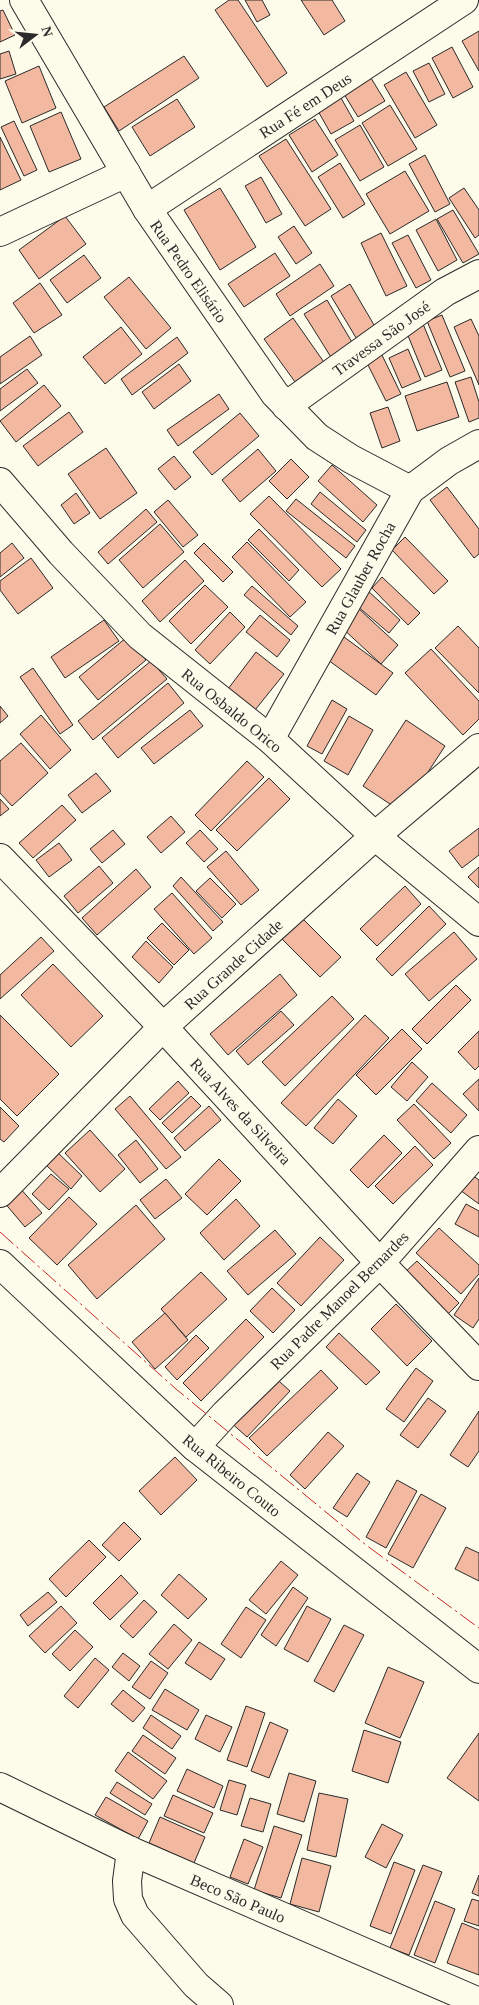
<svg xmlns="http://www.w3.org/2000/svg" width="479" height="2005" font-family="Georgia,serif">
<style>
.building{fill:#f2b8a0;stroke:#2b2b2b}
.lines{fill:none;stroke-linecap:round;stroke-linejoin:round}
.minor-casing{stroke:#2b2b2b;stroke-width:30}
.minor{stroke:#fdfbea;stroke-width:28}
.power{stroke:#c62828;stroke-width:1;stroke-dasharray:18 4 2.5 4;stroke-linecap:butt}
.labels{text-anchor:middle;stroke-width:4;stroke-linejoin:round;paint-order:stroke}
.street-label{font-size:16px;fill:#2b2b2b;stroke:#fdfbea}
</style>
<rect width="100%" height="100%" fill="#fdfbea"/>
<g class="building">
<polygon points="229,0 238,0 287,73 267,87 215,10"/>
<polygon points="245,0 262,0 270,15 257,22"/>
<polygon points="301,0 332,0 345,21 324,35"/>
<polygon points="3,10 15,35 0,42 0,11"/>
<polygon points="479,31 479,71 462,41"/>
<polygon points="452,47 473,87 453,98 432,58"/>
<polygon points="9,51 16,74 0,79 0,54"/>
<polygon points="184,56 199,78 119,131 104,107"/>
<polygon points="429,63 445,94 429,102 413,71"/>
<polygon points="39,66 56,108 22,123 5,81"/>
<polygon points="406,72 437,125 415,138 384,85"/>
<polygon points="371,78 385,101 358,117 344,94"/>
<polygon points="341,98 354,121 331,134 318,111"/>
<polygon points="177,99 195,127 150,156 132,127"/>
<polygon points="390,105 417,149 388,166 362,123"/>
<polygon points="61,112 81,159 49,172 30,126"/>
<polygon points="315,119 338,155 312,172 289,135"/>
<polygon points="14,121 37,170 24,176 1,127"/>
<polygon points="360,125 384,167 360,181 335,140"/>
<polygon points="0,137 21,180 0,190"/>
<polygon points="286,139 331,209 305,226 259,156"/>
<polygon points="425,155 450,204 435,212 409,164"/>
<polygon points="340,163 365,204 343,218 318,177"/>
<polygon points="405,171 429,211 390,234 366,194"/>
<polygon points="261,177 282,214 266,223 245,186"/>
<polygon points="220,188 256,247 220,270 184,210"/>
<polygon points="464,188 479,210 479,235 475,238 449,198"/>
<polygon points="453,210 479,254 463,263 437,219"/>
<polygon points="65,216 86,244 39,279 19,250"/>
<polygon points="436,219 457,260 438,271 416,230"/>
<polygon points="294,226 312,253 296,264 278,237"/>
<polygon points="381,233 407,286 386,296 361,243"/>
<polygon points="408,235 431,280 416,288 392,243"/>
<polygon points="275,253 290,276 244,307 228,284"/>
<polygon points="84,255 101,278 67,303 50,280"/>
<polygon points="320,264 334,286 290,316 276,294"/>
<polygon points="129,277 171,328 146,349 104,297"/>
<polygon points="40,283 62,315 34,333 13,303"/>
<polygon points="350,284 377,330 358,341 331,296"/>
<polygon points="327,300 356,349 334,362 304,314"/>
<polygon points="442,315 465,371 450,377 427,321"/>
<polygon points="293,318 326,365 298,386 264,339"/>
<polygon points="421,319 442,370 425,377 404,326"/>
<polygon points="471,319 479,336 479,385 454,327"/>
<polygon points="121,327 142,354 105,384 83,357"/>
<polygon points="30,336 42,355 0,384 0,357"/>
<polygon points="177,337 188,353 132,395 121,379"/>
<polygon points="408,349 421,380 402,388 389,358"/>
<polygon points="381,353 401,394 386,401 366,361"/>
<polygon points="179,364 191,381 154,409 142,392"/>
<polygon points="27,369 38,383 0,411 0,389"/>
<polygon points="471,377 479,402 479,418 469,422 455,382"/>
<polygon points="447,382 459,417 417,431 405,396"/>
<polygon points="44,385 61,406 16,442 0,421"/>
<polygon points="219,394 229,409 178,446 167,430"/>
<polygon points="388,407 400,441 382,448 370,413"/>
<polygon points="69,412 83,432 38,466 23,446"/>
<polygon points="240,413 259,436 212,475 193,452"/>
<polygon points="106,448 137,493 100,519 68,474"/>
<polygon points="258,449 276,471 240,502 222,480"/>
<polygon points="174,456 191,477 175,490 158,469"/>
<polygon points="291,459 309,477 287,499 269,481"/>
<polygon points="332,465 377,505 363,522 318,481"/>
<polygon points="447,487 479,529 479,554 474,558 430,500"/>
<polygon points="320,492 366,530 357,542 311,504"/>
<polygon points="76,493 90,513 74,524 61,505"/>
<polygon points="269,496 341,569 322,587 250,514"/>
<polygon points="296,499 355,546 346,558 286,511"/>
<polygon points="168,500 198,535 183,547 154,512"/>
<polygon points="146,509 157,522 108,564 98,552"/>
<polygon points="160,524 184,552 143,588 119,560"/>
<polygon points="259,529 299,570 289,581 248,540"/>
<polygon points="405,537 448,581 434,594 392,550"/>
<polygon points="247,542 306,602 290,617 232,557"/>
<polygon points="12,543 24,558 0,577 0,553"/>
<polygon points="204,543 233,572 223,582 194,553"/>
<polygon points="31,558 53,588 18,614 0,590 0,581"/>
<polygon points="185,560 204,581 160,622 142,601"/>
<polygon points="382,577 420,613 408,625 372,588"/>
<polygon points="205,585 228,607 191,644 169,621"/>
<polygon points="252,586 298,626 291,635 244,595"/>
<polygon points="368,591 400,620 389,633 356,605"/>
<polygon points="358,608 398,645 381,664 340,626"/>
<polygon points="230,612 245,627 210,664 195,650"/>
<polygon points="260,615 290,640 277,657 246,632"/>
<polygon points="104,620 119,641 65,678 51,657"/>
<polygon points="458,626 479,648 479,693 435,648"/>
<polygon points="127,637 146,660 98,700 79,677"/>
<polygon points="344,637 393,673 376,695 328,660"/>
<polygon points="431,649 479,701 479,719 463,735 405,673"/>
<polygon points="256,652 284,674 255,710 228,689"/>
<polygon points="151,661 167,679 93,740 78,721"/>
<polygon points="33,668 73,725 60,734 20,677"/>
<polygon points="168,683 184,703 118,758 102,738"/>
<polygon points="332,700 347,709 322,754 307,746"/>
<polygon points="0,706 8,716 0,723"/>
<polygon points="190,710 203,726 154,764 141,748"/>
<polygon points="41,715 71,750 50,769 20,734"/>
<polygon points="349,716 373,730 348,775 324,761"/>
<polygon points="406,720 445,746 402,812 363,786"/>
<polygon points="21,743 48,773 12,806 0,793 0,761"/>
<polygon points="247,761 264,777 211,831 195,815"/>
<polygon points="96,773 111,791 82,813 68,795"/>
<polygon points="269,778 290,799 237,851 216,830"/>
<polygon points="0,799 9,809 0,816"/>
<polygon points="62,805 76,820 33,858 19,843"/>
<polygon points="171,816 185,832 161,853 147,837"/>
<polygon points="479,828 479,855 462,868 449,851"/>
<polygon points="113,830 125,844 102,863 90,849"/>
<polygon points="200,830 218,849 204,862 186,843"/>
<polygon points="59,843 72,860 49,877 36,860"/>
<polygon points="226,851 259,890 241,905 207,867"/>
<polygon points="99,866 113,883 78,913 64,896"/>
<polygon points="479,867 479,888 468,877"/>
<polygon points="136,869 151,887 97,935 82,918"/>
<polygon points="181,877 223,922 213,931 173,886"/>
<polygon points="210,878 236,904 222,918 196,891"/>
<polygon points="405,886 421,904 377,946 360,929"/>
<polygon points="172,893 212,938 194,954 154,909"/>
<polygon points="429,906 446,924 392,976 376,959"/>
<polygon points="302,918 341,957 320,977 282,939"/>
<polygon points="162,923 189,950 174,965 147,938"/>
<polygon points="454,932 477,959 429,1001 405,974"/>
<polygon points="41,937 54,951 0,999 0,975"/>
<polygon points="146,941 173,967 159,983 132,957"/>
<polygon points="53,964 103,1016 71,1047 21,995"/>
<polygon points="280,974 297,995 228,1055 210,1034"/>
<polygon points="456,985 471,1000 427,1044 412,1029"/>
<polygon points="332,996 354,1019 285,1086 262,1062"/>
<polygon points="281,1011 294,1025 248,1065 236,1051"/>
<polygon points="0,1015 59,1074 17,1116 0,1099"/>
<polygon points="365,1015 389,1038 306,1126 281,1103"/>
<polygon points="402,1029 422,1049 376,1095 356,1075"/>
<polygon points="479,1031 479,1066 475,1070 458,1052"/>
<polygon points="412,1062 428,1077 407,1101 391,1087"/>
<polygon points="479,1079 479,1111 463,1094"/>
<polygon points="178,1081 189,1093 160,1120 149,1109"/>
<polygon points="432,1083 467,1115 451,1133 416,1101"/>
<polygon points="130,1096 181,1157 166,1169 115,1109"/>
<polygon points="191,1096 201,1106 172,1133 162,1123"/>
<polygon points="338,1099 357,1116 333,1144 314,1128"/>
<polygon points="414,1104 451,1143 434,1159 397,1120"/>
<polygon points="209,1106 221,1120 185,1151 174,1138"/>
<polygon points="0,1107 19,1126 4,1142 0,1139"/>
<polygon points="90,1130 125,1169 100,1192 65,1153"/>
<polygon points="384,1135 402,1153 368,1188 350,1170"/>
<polygon points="136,1140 158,1169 140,1183 118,1155"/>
<polygon points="415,1146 433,1165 393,1204 375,1186"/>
<polygon points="56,1151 82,1176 71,1189 44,1163"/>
<polygon points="219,1159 241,1181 207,1215 185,1194"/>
<polygon points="51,1174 69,1189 49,1210 32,1194"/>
<polygon points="472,1175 479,1180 479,1204 460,1190"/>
<polygon points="166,1179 182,1198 155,1219 140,1200"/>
<polygon points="19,1187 42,1213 25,1227 3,1201"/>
<polygon points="69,1197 97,1224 57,1265 29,1238"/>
<polygon points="236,1199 260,1226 224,1260 200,1233"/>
<polygon points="466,1204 479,1211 479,1237 455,1224"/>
<polygon points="136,1205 165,1239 97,1299 68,1265"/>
<polygon points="439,1228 479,1265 479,1274 461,1294 416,1253"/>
<polygon points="275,1230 296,1254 248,1295 227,1271"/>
<polygon points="320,1237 344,1260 301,1306 277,1283"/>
<polygon points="417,1261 459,1303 446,1316 404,1273"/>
<polygon points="201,1272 227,1299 186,1337 161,1309"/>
<polygon points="479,1278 479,1319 473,1328 454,1315"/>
<polygon points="272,1288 295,1310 273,1333 250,1311"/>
<polygon points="396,1304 432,1341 407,1366 371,1329"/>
<polygon points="165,1313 188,1340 155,1369 132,1342"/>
<polygon points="246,1319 264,1337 201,1401 183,1383"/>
<polygon points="339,1333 380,1372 366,1385 326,1347"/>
<polygon points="196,1335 209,1348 177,1380 165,1367"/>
<polygon points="416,1368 433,1381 404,1422 386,1409"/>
<polygon points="321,1370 338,1388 267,1456 249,1438"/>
<polygon points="271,1374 290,1391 247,1437 228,1420"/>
<polygon points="428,1398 446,1411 418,1448 400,1435"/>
<polygon points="479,1411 479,1451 468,1467 450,1455"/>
<polygon points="328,1432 344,1446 305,1489 290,1475"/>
<polygon points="175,1457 197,1480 161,1515 139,1491"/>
<polygon points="357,1473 370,1482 347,1517 333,1508"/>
<polygon points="397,1480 417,1491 386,1548 366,1537"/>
<polygon points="421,1494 446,1508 413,1568 388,1554"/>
<polygon points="124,1522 141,1539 119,1561 102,1545"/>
<polygon points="89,1540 106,1557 66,1597 49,1579"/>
<polygon points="466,1547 479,1553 479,1581 455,1569"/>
<polygon points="281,1561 298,1575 266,1614 249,1600"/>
<polygon points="179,1574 207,1599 188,1619 161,1595"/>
<polygon points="121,1575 138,1593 110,1620 93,1603"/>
<polygon points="293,1587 308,1598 276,1646 261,1635"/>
<polygon points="48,1592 57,1602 28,1626 20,1615"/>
<polygon points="144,1600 157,1612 133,1638 120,1626"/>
<polygon points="61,1606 77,1623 45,1653 29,1636"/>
<polygon points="307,1606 331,1619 308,1662 284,1649"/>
<polygon points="246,1607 266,1620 241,1658 221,1644"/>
<polygon points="174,1624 192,1640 168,1669 149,1654"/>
<polygon points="344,1625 364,1635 334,1692 314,1681"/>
<polygon points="75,1630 93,1647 70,1671 52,1654"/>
<polygon points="199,1642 225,1659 211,1680 185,1663"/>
<polygon points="123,1653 140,1666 129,1681 112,1667"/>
<polygon points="95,1658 109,1670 78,1708 64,1696"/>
<polygon points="151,1661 168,1673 150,1699 132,1687"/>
<polygon points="388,1667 424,1682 400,1738 365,1723"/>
<polygon points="165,1689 199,1710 187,1730 152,1710"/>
<polygon points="123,1690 145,1708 133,1722 111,1704"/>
<polygon points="246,1706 265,1713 247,1767 227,1760"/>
<polygon points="151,1715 181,1736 172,1749 143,1728"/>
<polygon points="206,1715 232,1727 220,1752 195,1739"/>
<polygon points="270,1722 288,1730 269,1778 251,1771"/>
<polygon points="364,1730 401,1742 388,1783 352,1771"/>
<polygon points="479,1733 479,1801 447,1778"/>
<polygon points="143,1735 176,1758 165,1774 132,1751"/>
<polygon points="128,1752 167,1781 153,1799 115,1771"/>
<polygon points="187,1769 223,1786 214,1808 177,1791"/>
<polygon points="289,1773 316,1781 304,1822 277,1814"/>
<polygon points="229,1780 246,1785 237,1815 220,1810"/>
<polygon points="117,1782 152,1804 145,1815 110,1793"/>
<polygon points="319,1793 348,1799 336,1857 307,1850"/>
<polygon points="173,1795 213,1813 204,1833 164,1816"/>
<polygon points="106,1797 148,1821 138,1839 95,1815"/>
<polygon points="250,1798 271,1804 263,1832 241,1826"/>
<polygon points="160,1817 205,1837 194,1863 149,1843"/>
<polygon points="382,1824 403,1835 386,1868 365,1857"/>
<polygon points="274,1826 302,1835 281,1898 254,1890"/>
<polygon points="244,1839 263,1847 248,1884 230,1877"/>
<polygon points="302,1858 331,1866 319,1912 290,1904"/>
<polygon points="394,1862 415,1870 391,1934 370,1926"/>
<polygon points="423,1865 442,1872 409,1955 390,1948"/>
<polygon points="479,1875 479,1896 472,1893"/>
<polygon points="472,1899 479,1901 479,1926 464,1921"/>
<polygon points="435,1901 455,1909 435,1963 414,1955"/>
<polygon points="462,1923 479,1930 479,1975 447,1963"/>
</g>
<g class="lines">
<defs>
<g id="minor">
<polyline points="24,0 147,209 275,394 317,437 351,459 410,490"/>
<polyline points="147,209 464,0"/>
<polyline points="0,232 126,173"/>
<polyline points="286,406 445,292 479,274"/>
<polyline points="0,482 61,553 140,636 270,739 375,836 479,922"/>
<polyline points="270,739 410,490 449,461 479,444"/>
<polyline points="0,858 163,1027 380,1263 479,1366"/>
<polyline points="0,1193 163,1027 375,836 479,748"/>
<polyline points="0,1264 195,1447 479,1669"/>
<polyline points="195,1447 225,1414 380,1263 479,1150"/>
<polyline points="0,1787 131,1851 479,2002"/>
<polyline points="131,1851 127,1881 128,1899 135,1915 196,1985 219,2005"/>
</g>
</defs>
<use href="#minor" class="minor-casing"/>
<use href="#minor" class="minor"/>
<polyline class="power" points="0,1232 176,1389 366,1545 479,1628"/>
</g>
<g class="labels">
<g class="street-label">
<text transform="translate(305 105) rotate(-33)" y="6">Rua Fé em Deus</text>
<text transform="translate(189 271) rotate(55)" y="6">Rua Pedro Elisário</text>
<text transform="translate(381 338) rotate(-36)" y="6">Travessa São José</text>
<text transform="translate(360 578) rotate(-61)" y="6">Rua Glauber Rocha</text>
<text transform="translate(232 710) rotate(39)" y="6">Rua Osbaldo Orico</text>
<text transform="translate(233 964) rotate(-42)" y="6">Rua Grande Cidade</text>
<text transform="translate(241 1111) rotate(47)" y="6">Rua Alves da Silveira</text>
<text transform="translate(339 1300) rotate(-45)" y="6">Rua Padre Manoel Bernardes</text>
<text transform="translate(232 1475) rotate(39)" y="6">Rua Ribeiro Couto</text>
<text transform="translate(238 1898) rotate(23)" y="6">Beco São Paulo</text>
</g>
</g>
<g transform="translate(35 35) rotate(74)" stroke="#fdfbea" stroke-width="4" paint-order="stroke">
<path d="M0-4L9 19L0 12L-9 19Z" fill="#2b2b2b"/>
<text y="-8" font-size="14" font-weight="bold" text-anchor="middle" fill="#2b2b2b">N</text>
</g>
</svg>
